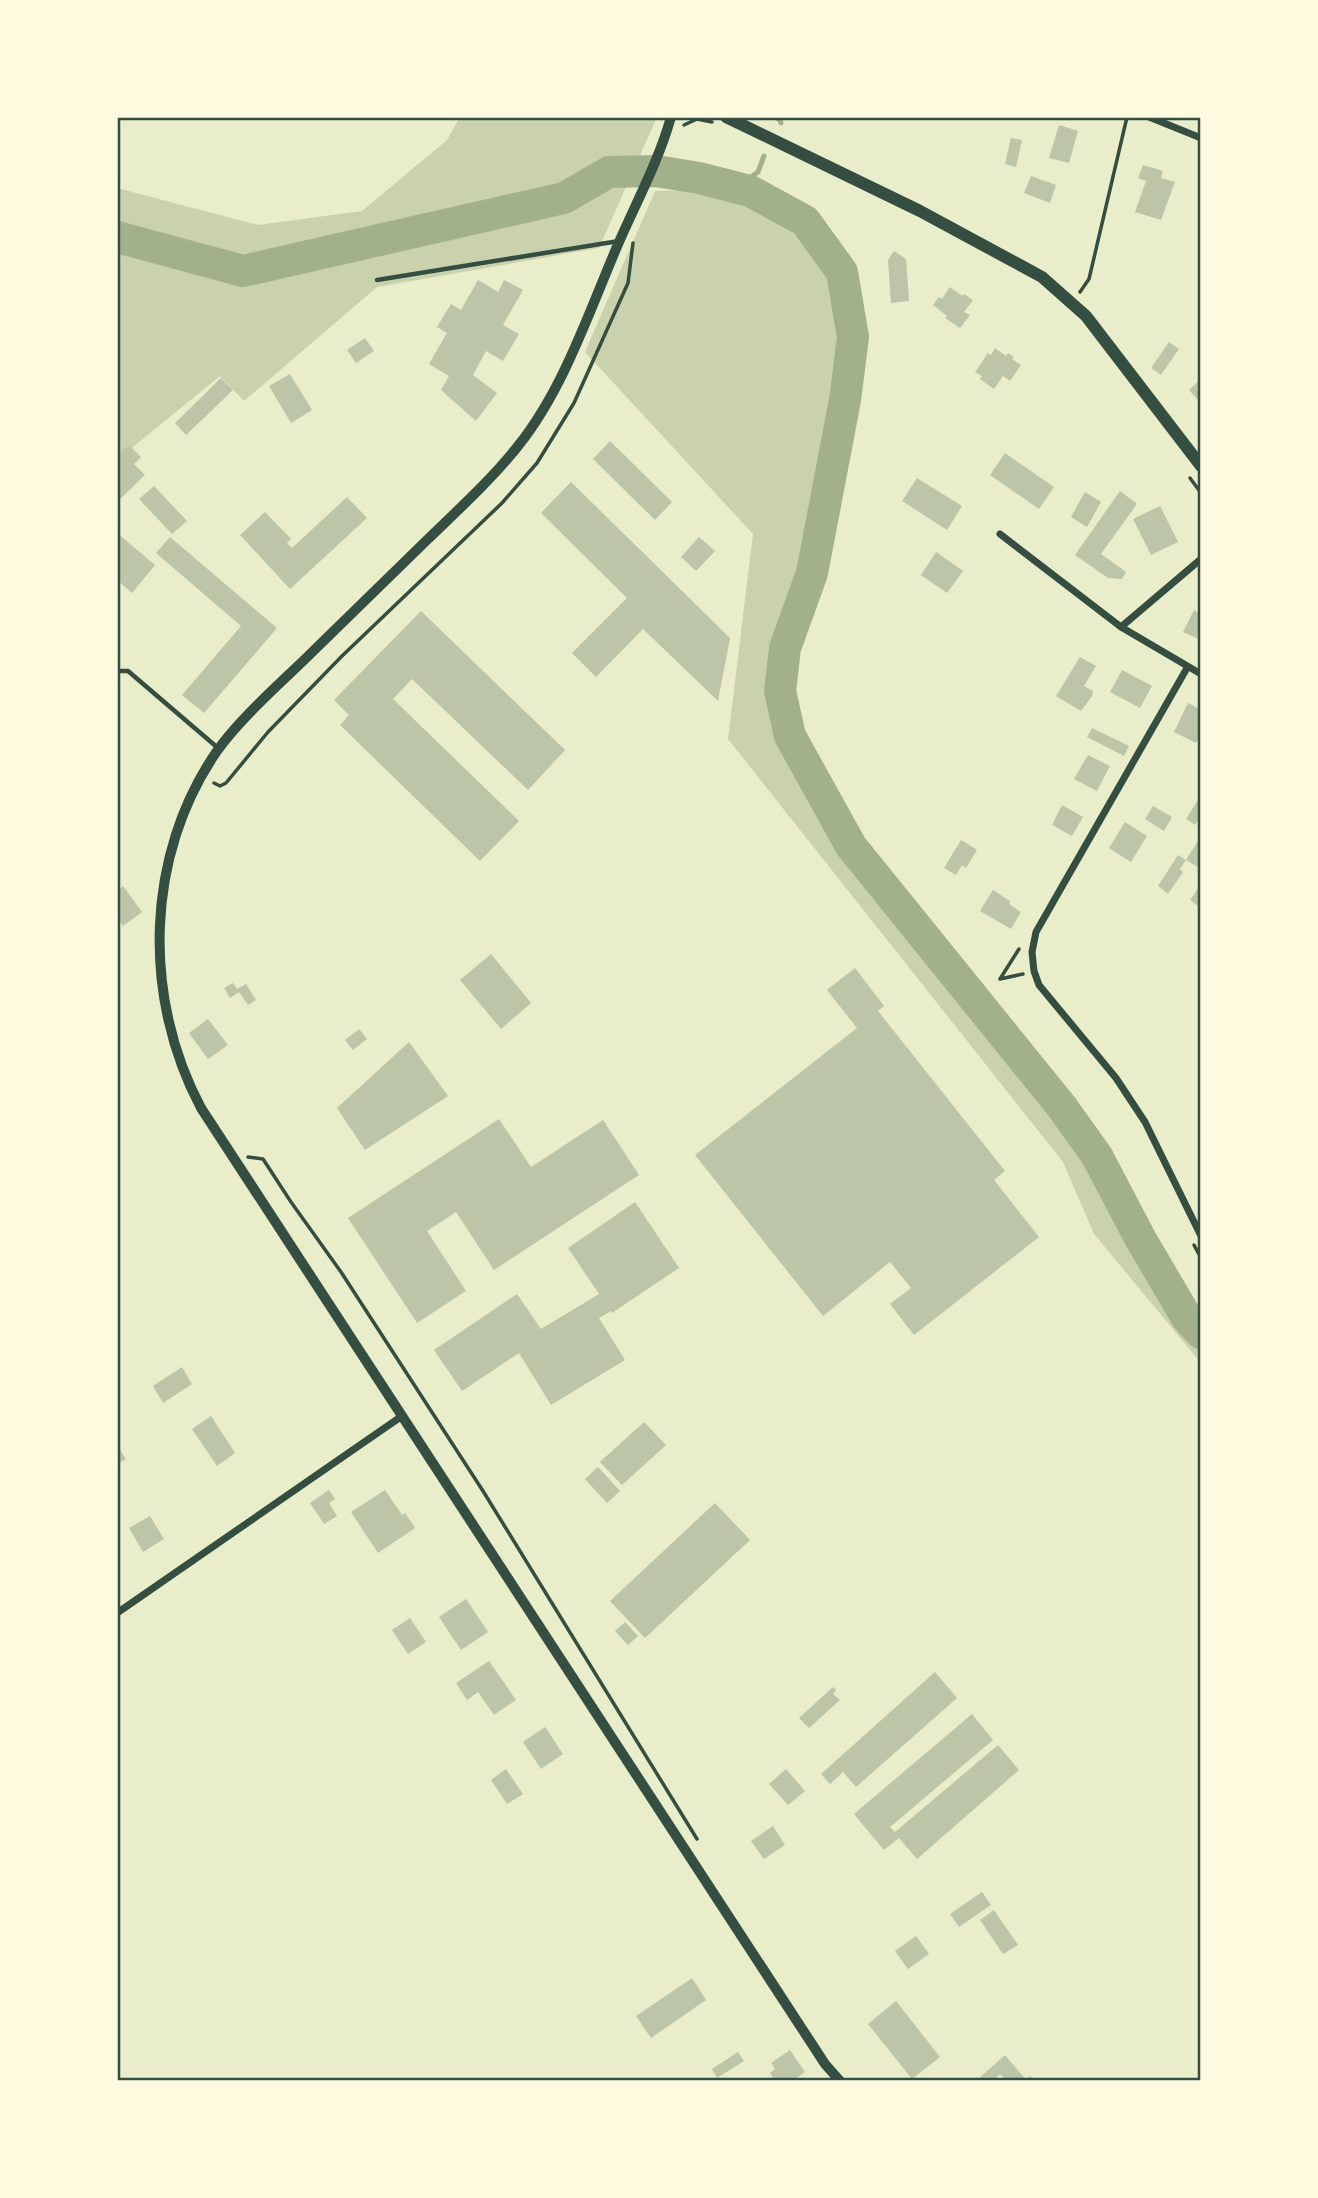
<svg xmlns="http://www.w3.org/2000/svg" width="1318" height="2198" font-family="Jost,sans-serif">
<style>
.green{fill:#cad2ad}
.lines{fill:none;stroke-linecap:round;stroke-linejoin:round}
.stream{stroke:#a3b18a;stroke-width:5}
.river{stroke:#a3b18a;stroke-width:32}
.building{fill:#bcc5a7}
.path{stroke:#344e41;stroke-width:3.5}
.service{stroke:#344e41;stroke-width:4.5}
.minor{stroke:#344e41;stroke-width:7}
.tertiary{stroke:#344e41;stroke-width:10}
.secondary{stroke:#344e41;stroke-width:12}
.neatline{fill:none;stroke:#344e41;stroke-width:2.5}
</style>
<rect width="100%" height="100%" fill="#e9edc9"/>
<g class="green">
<polygon points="460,117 657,117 599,248 377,287 244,401 220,376 117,460 117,188 258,225 362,211 447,140"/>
<polygon points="716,189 779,217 830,274 839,319 838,381 796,578 766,673 773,724 818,813 1078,1143 1102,1180 1132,1251 1177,1321 1201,1346 1201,1363 1094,1234 1063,1162 728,739 753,534 585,352 655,191"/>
</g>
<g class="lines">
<g class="stream">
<polyline points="775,117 780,120 781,123"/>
<polyline points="743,189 745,181 758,172 764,156"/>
</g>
<polyline class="river" points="117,237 243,271 564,198 609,172 656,171 699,178 750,191 805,221 842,272 853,337 845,400 812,573 785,648 780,691 790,736 851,846 1062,1107 1097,1156 1140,1238 1187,1318 1201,1333"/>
</g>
<g class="building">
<polygon points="1059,125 1078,131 1069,163 1049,158"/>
<polygon points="1011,138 1022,140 1016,167 1005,164"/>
<polygon points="1143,165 1163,171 1161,178 1175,182 1161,220 1135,212 1146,181 1138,178"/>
<polygon points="1031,176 1056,185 1050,203 1024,193"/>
<polygon points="894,251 906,259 909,301 891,303 888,260"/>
<polygon points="478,280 498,292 504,280 523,290 503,325 519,334 503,361 486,351 473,375 497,393 476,421 441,390 449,376 429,364 447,333 437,327 451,304 461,310"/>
<polygon points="950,287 962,296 964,294 973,300 964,312 970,315 960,328 945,318 947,316 933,305 939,297 942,299"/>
<polygon points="365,338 374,351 356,363 347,350"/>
<polygon points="1169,342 1179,349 1161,375 1151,368"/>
<polygon points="995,348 1006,356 1008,353 1014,357 1012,359 1021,365 1010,381 1003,376 994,389 980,379 982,376 975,372 988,353 991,355"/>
<polygon points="290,374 312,410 291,423 269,386"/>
<polygon points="221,378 233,390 186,435 175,423"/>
<polygon points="1201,379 1201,398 1198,400 1189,390"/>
<polygon points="610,441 672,502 655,520 593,459"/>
<polygon points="129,445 141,457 134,464 145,475 117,502 117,456"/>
<polygon points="1005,453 1054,487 1039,509 990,475"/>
<polygon points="917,478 962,506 947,530 902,501"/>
<polygon points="571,482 730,638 718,701 643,629 596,677 572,653 627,598 541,513"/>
<polygon points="154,486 187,521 172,534 139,499"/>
<polygon points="1120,491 1137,504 1101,554 1126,572 1122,579 1108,578 1075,555"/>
<polygon points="1085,492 1101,502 1087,527 1071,517"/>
<polygon points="347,497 367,518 290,589 240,535 265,512 291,539 287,543 292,548"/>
<polygon points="1160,506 1178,542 1151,555 1133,519"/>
<polygon points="117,533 155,565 132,593 117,580"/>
<polygon points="170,537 277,628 204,713 182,695 241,626 156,553"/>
<polygon points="699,537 715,551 696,571 681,557"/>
<polygon points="936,552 963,571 947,593 921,575"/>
<polygon points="1194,610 1201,614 1201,640 1183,632"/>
<polygon points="421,611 565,750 528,790 412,679 393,699 519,821 480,861 340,725 349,715 334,700"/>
<polygon points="1080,657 1096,666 1084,686 1093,691 1092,696 1081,711 1056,696"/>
<polygon points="1122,670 1152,686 1140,708 1110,692"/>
<polygon points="1188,703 1201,710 1201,735 1196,743 1174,732"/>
<polygon points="1092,728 1129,746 1124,756 1087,737"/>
<polygon points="1088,755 1110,766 1097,791 1074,779"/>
<polygon points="1201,795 1201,815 1195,825 1186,819"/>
<polygon points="1062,805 1083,817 1072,836 1052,825"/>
<polygon points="1153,806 1172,817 1164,831 1145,819"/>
<polygon points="1125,822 1147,836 1131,862 1109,848"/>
<polygon points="1201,836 1201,869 1186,860"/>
<polygon points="961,840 977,850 966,868 962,865 956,875 944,868"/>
<polygon points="1178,855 1186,860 1180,869 1183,872 1168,894 1158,886"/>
<polygon points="1201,884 1201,908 1190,900"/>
<polygon points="123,886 142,912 123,926 117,917 117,890"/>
<polygon points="993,890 1010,901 1009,904 1021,912 1011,929 980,911"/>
<polygon points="491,954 531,1003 501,1029 460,980"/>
<polygon points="855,968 884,1006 878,1011 1005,1171 994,1180 1039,1237 914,1335 890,1304 911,1288 890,1262 823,1316 695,1155 857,1028 827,990"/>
<polygon points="233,983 237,989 246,984 256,1000 248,1005 239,992 230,998 224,988"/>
<polygon points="208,1019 228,1045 208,1059 189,1033"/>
<polygon points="359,1029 367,1039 353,1050 345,1040"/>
<polygon points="409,1042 448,1096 365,1150 337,1108"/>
<polygon points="499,1119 531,1167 603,1120 639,1175 494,1270 456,1212 427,1231 466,1291 417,1323 348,1218"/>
<polygon points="635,1202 679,1268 612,1313 611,1311 599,1318 625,1360 551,1405 519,1353 462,1391 434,1350 517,1294 541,1329 599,1294 568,1248"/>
<polygon points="182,1367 192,1384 163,1403 153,1386"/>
<polygon points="211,1416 235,1453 217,1466 192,1429"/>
<polygon points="644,1422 666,1445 622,1485 600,1462"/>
<polygon points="117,1445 126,1459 117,1464"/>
<polygon points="598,1467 620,1491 607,1503 585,1479"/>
<polygon points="329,1490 335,1499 329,1503 337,1516 324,1524 310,1503"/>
<polygon points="385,1490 402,1515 405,1513 415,1528 378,1553 351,1512"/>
<polygon points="715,1503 750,1540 645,1638 610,1601"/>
<polygon points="150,1516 164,1539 143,1552 129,1528"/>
<polygon points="466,1599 488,1632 461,1650 439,1617"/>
<polygon points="410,1618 426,1642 408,1654 392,1630"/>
<polygon points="625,1622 638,1636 628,1645 615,1631"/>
<polygon points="489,1661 516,1700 494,1715 478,1692 467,1700 456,1683"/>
<polygon points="935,1672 957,1698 856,1787 843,1772 830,1784 821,1774"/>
<polygon points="833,1687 836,1690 833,1694 840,1700 809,1728 799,1718"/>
<polygon points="972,1714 993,1740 890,1827 895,1832 998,1745 1019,1770 917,1859 899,1838 884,1850 854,1814"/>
<polygon points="545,1727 563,1754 541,1769 523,1742"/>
<polygon points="506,1769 523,1794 507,1804 491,1780"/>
<polygon points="786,1769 805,1791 788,1805 769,1784"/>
<polygon points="773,1826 785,1845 764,1859 751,1841"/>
<polygon points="982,1892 991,1905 959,1927 950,1914"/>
<polygon points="994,1910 1018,1945 1003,1954 980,1920"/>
<polygon points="916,1936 929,1954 908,1969 895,1951"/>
<polygon points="692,1978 706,2000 651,2038 636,2016"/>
<polygon points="896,2001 940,2057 912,2079 868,2024"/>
<polygon points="790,2050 805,2072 792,2081 783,2081 781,2077 775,2081 770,2073 775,2069 771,2063"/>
<polygon points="738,2052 744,2061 717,2078 712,2069"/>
<polygon points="1005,2055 1026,2080 1030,2076 1036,2081 1007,2081 1000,2074 993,2081 976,2081"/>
</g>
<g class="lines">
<g class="path">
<polyline points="684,125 697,119 712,122"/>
<polyline points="1080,292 1089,279 1127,117"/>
<polyline points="1190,478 1201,493"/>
<polyline points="214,783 220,786 226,783 268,732 342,656 502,503 537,463 574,403 628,283 633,243"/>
<polyline points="1019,949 1000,979 1023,974"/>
<polyline points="248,1157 263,1159 291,1202 341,1272 483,1491 697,1839"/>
<polyline points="1194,1245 1201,1258"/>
</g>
<g class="service">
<polyline points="377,280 619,241"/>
<polyline points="117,671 128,671 218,748"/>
</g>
<g class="minor">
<polyline points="1149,117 1201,138"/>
<polyline points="1000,534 1121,627 1201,674"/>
<polyline points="1121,627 1201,559"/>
<polyline points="1187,668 1036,932 1032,952 1034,971 1039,985 1116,1078 1145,1122 1201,1236"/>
<polyline points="117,1613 402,1416"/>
</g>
<path class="tertiary" d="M671,117C659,160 637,201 619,242C590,309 564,389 518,446C491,480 459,509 428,539C386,580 344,621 302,662C276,687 238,721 217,751C145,855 142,997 201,1108L825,2064L840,2081"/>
<polyline class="secondary" points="726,117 920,211 1042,277 1086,316 1201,466"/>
</g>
<rect width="1318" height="2198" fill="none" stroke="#fefae0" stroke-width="238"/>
<rect x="119" y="119" width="1080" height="1960" class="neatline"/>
</svg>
